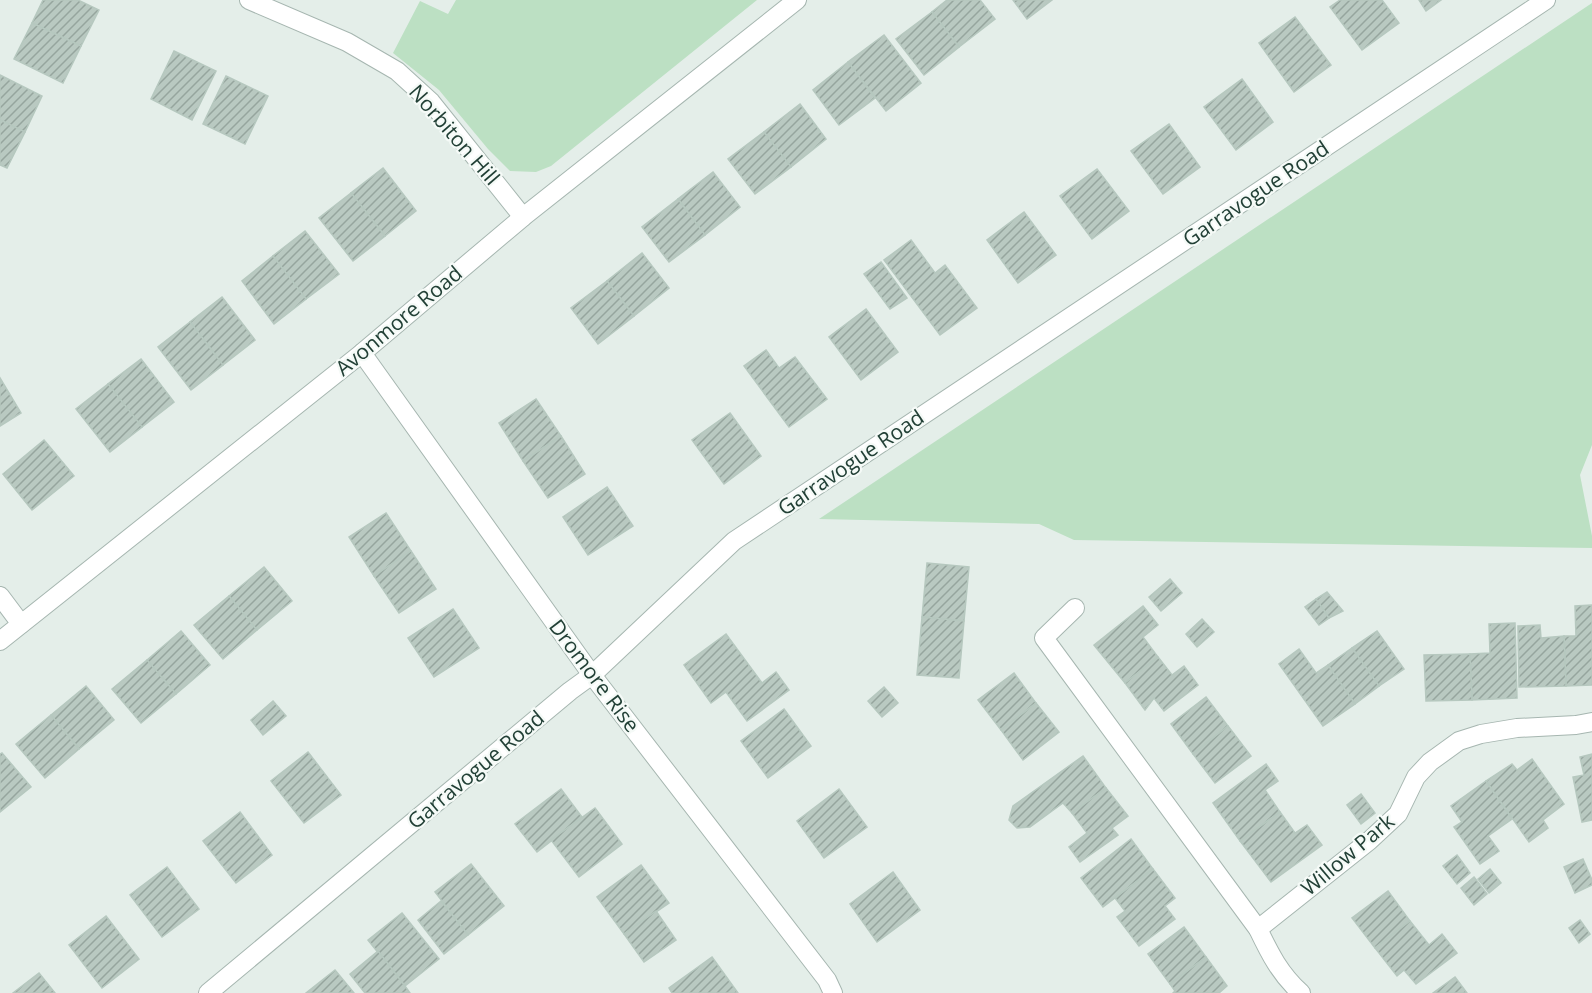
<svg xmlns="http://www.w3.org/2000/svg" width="1592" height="993" font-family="'Open Sans',sans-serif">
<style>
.grass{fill:#bce0c3}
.building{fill:url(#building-hatch);stroke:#b6c8bf;stroke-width:1.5}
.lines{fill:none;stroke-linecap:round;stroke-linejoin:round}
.street-casing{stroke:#a6b6b0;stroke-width:20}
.street{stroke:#fff;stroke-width:18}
.labels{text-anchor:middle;stroke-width:4.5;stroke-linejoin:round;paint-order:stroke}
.street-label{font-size:21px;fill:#224036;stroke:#f5faf7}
</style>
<defs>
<pattern id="building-hatch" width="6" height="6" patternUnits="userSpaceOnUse" patternTransform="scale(1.5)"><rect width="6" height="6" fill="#b9c9c1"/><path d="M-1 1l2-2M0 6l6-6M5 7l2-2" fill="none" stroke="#96a59e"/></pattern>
</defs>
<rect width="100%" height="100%" fill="#e4eee9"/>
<g class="grass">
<polygon points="456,0 757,0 551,166 536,172 510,171 488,149 439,90 393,53 420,1 448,14"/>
<polygon points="1592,3 1592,445 1580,475 1592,536 1592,548 1074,540 1039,524 819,519"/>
</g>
<g class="building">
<polygon points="43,0 78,0 99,10 81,46 32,23"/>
<polygon points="947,0 980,0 995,19 959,47 932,12"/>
<polygon points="1013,0 1052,0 1027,19"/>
<polygon points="1340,0 1382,0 1399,23 1362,50 1330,7"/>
<polygon points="1419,0 1441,0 1426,11"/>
<polygon points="932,12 959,47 924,75 896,39"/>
<polygon points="1295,17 1331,65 1294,92 1259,43"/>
<polygon points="32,23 81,46 63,83 14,59"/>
<polygon points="884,35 921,83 886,111 848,62"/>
<polygon points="174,51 216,71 192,120 151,99"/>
<polygon points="848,62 875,98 839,125 813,90"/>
<polygon points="0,75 42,96 25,132 0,120"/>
<polygon points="226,76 268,96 245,144 203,124"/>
<polygon points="1242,79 1273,122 1236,150 1204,107"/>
<polygon points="800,104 826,139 791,167 764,132"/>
<polygon points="0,120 25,132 7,168 0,165"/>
<polygon points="1169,124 1200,167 1163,194 1131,151"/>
<polygon points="764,132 791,167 755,194 728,159"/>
<polygon points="383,168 416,211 385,236 351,193"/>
<polygon points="1097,169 1129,211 1092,239 1060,196"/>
<polygon points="713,172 740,207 705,235 678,199"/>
<polygon points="351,193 385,236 353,261 319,218"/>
<polygon points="678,199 705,235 669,262 642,227"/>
<polygon points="1024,212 1056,255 1018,283 987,240"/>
<polygon points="305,231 339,274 306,299 273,256"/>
<polygon points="911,240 935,273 945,265 977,308 940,335 884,260"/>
<polygon points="642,253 669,288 634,316 607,281"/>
<polygon points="273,256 306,299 274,324 242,281"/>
<polygon points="881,262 907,298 890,309 864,274"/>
<polygon points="607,281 634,316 598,344 571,308"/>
<polygon points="222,297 255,340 223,365 190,322"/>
<polygon points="866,309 898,352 861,380 829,337"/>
<polygon points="190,322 223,365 191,390 158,347"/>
<polygon points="766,350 779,368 795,357 827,399 789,427 744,366"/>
<polygon points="141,359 174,402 142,427 108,384"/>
<polygon points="0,378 21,413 0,426"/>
<polygon points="108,384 142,427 110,452 76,409"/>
<polygon points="536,399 561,436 523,461 499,423"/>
<polygon points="730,413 761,456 724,484 692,440"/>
<polygon points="561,436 585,474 548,498 523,461"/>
<polygon points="44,440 74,476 32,510 3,474"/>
<polygon points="607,487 633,526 588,555 563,517"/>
<polygon points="386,513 411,551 374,576 349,537"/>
<polygon points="411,551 436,589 399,613 374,576"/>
<polygon points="927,563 969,567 964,621 922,617"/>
<polygon points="264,567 292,601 257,630 229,596"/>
<polygon points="1170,579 1182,593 1161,611 1149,597"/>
<polygon points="1327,592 1343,611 1329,618 1316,599"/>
<polygon points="229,596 257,630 223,659 194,625"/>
<polygon points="1316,599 1329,618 1319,625 1305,607"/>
<polygon points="1592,605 1592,685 1566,686 1564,636 1576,636 1575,606"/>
<polygon points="1143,606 1158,625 1143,637 1158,657 1125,683 1094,645"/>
<polygon points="453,609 479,648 434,677 408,638"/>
<polygon points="922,617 964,621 959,678 917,675"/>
<polygon points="1202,619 1214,632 1197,647 1186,634"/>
<polygon points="1515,623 1517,698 1472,700 1470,654 1490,653 1489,624"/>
<polygon points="1540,625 1541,638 1564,636 1566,686 1519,687 1518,626"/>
<polygon points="181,631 210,665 176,694 147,660"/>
<polygon points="1377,631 1404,669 1379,686 1352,648"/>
<polygon points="726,634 762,683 776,672 789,690 747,721 726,692 711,703 684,665"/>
<polygon points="1352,648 1379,686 1355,704 1328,665"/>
<polygon points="1299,649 1316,673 1328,665 1355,704 1323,726 1279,664"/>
<polygon points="1470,654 1472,700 1426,701 1424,655"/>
<polygon points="1158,657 1172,675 1184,666 1198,685 1164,711 1154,698 1145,710 1125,683"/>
<polygon points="147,660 176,694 141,723 112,689"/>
<polygon points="1014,673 1036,703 1001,730 978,700"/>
<polygon points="86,686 114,720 79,749 51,715"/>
<polygon points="884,687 898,703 882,717 868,701"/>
<polygon points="1206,697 1228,726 1193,754 1171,724"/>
<polygon points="273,701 286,716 263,735 251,720"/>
<polygon points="1036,703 1059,732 1023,760 1001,730"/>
<polygon points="784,709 811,746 768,778 741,741"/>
<polygon points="51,715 79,749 45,778 16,744"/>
<polygon points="1228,726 1251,756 1215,783 1193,754"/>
<polygon points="308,752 341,795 304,823 271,781"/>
<polygon points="2,753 31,787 0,812 0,754"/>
<polygon points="1592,754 1592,820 1582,822 1573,777 1584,775 1580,757"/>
<polygon points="1083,756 1106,788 1072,813 1063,803 1030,827 1017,828 1009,820 1013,806"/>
<polygon points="1532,759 1564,804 1543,820 1548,828 1529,842 1486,781 1512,764 1517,770"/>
<polygon points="1266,764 1278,781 1265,790 1280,812 1240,841 1213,803"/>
<polygon points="1486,781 1512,819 1488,836 1499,851 1480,864 1454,827 1462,822 1451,806"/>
<polygon points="1106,788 1128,816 1112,828 1118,835 1080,862 1069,847 1087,833 1072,813"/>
<polygon points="561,789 582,817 537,852 515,824"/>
<polygon points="839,789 867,827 824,858 797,821"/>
<polygon points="1361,794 1375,813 1361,824 1347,805"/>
<polygon points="595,808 622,844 579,877 551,840"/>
<polygon points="240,812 272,855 236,883 203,841"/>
<polygon points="1280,812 1295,833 1307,825 1322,845 1271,882 1240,841"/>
<polygon points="1131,839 1153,869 1103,907 1081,878"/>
<polygon points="1457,855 1470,873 1457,884 1443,866"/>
<polygon points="1583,859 1592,880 1592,885 1575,893 1564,867"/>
<polygon points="471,864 504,906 468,935 435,892"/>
<polygon points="641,865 669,903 624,934 597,897"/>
<polygon points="167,867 199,909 162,937 130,895"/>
<polygon points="1153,869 1175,898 1165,906 1175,919 1139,946 1117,917 1125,911 1115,898"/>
<polygon points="1490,869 1501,883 1489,893 1478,879"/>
<polygon points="893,872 920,910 877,942 850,904"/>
<polygon points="1474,877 1487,894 1474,905 1461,888"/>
<polygon points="1388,891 1410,921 1375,948 1352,918"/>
<polygon points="441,901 468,935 444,954 418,920"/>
<polygon points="656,911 676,940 644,962 624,934"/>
<polygon points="402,913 439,959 405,986 368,940"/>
<polygon points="106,916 139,959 102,988 69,945"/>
<polygon points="1580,920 1590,934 1579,943 1569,928"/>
<polygon points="1410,921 1429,945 1442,934 1457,953 1416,984 1404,970 1397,976 1375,948"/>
<polygon points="1184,927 1206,957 1170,984 1148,954"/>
<polygon points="378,951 405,986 410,993 365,993 350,974"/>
<polygon points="712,957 738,993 672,993 669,988"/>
<polygon points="1206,957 1227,986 1219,993 1173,993 1175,991 1170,984"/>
<polygon points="335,970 354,993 306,993"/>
<polygon points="39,973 55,993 13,993"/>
<polygon points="1455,977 1467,993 1433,993"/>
</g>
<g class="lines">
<defs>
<g id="street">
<polyline points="249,0 347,42 397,71 431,102 523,217"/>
<polyline points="362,353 592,675 827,980 833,993"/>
<polyline points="0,596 21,624"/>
<path d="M1075,608L1044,638L1258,929C1270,954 1280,974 1301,993"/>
<polyline points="0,641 362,353 523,217 797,0"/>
<polyline points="1258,929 1369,841 1398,814 1416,777 1430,762 1459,741 1481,734 1517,728 1576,725 1592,722"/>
<polyline points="208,993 570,691 592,675 734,541 1546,0"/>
</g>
</defs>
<use href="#street" class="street-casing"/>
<use href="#street" class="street"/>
</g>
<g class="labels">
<g class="street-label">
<text transform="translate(454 135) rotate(49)" y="7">Norbiton Hill</text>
<text transform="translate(1256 194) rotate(-34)" y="7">Garravogue Road</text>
<text transform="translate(399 321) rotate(-40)" y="7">Avonmore Road</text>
<text transform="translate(851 463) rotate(-34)" y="7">Garravogue Road</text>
<text transform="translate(594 676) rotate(53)" y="7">Dromore Rise</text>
<text transform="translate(476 770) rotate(-40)" y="7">Garravogue Road</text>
<text transform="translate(1348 855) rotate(-40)" y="7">Willow Park</text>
</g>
</g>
</svg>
